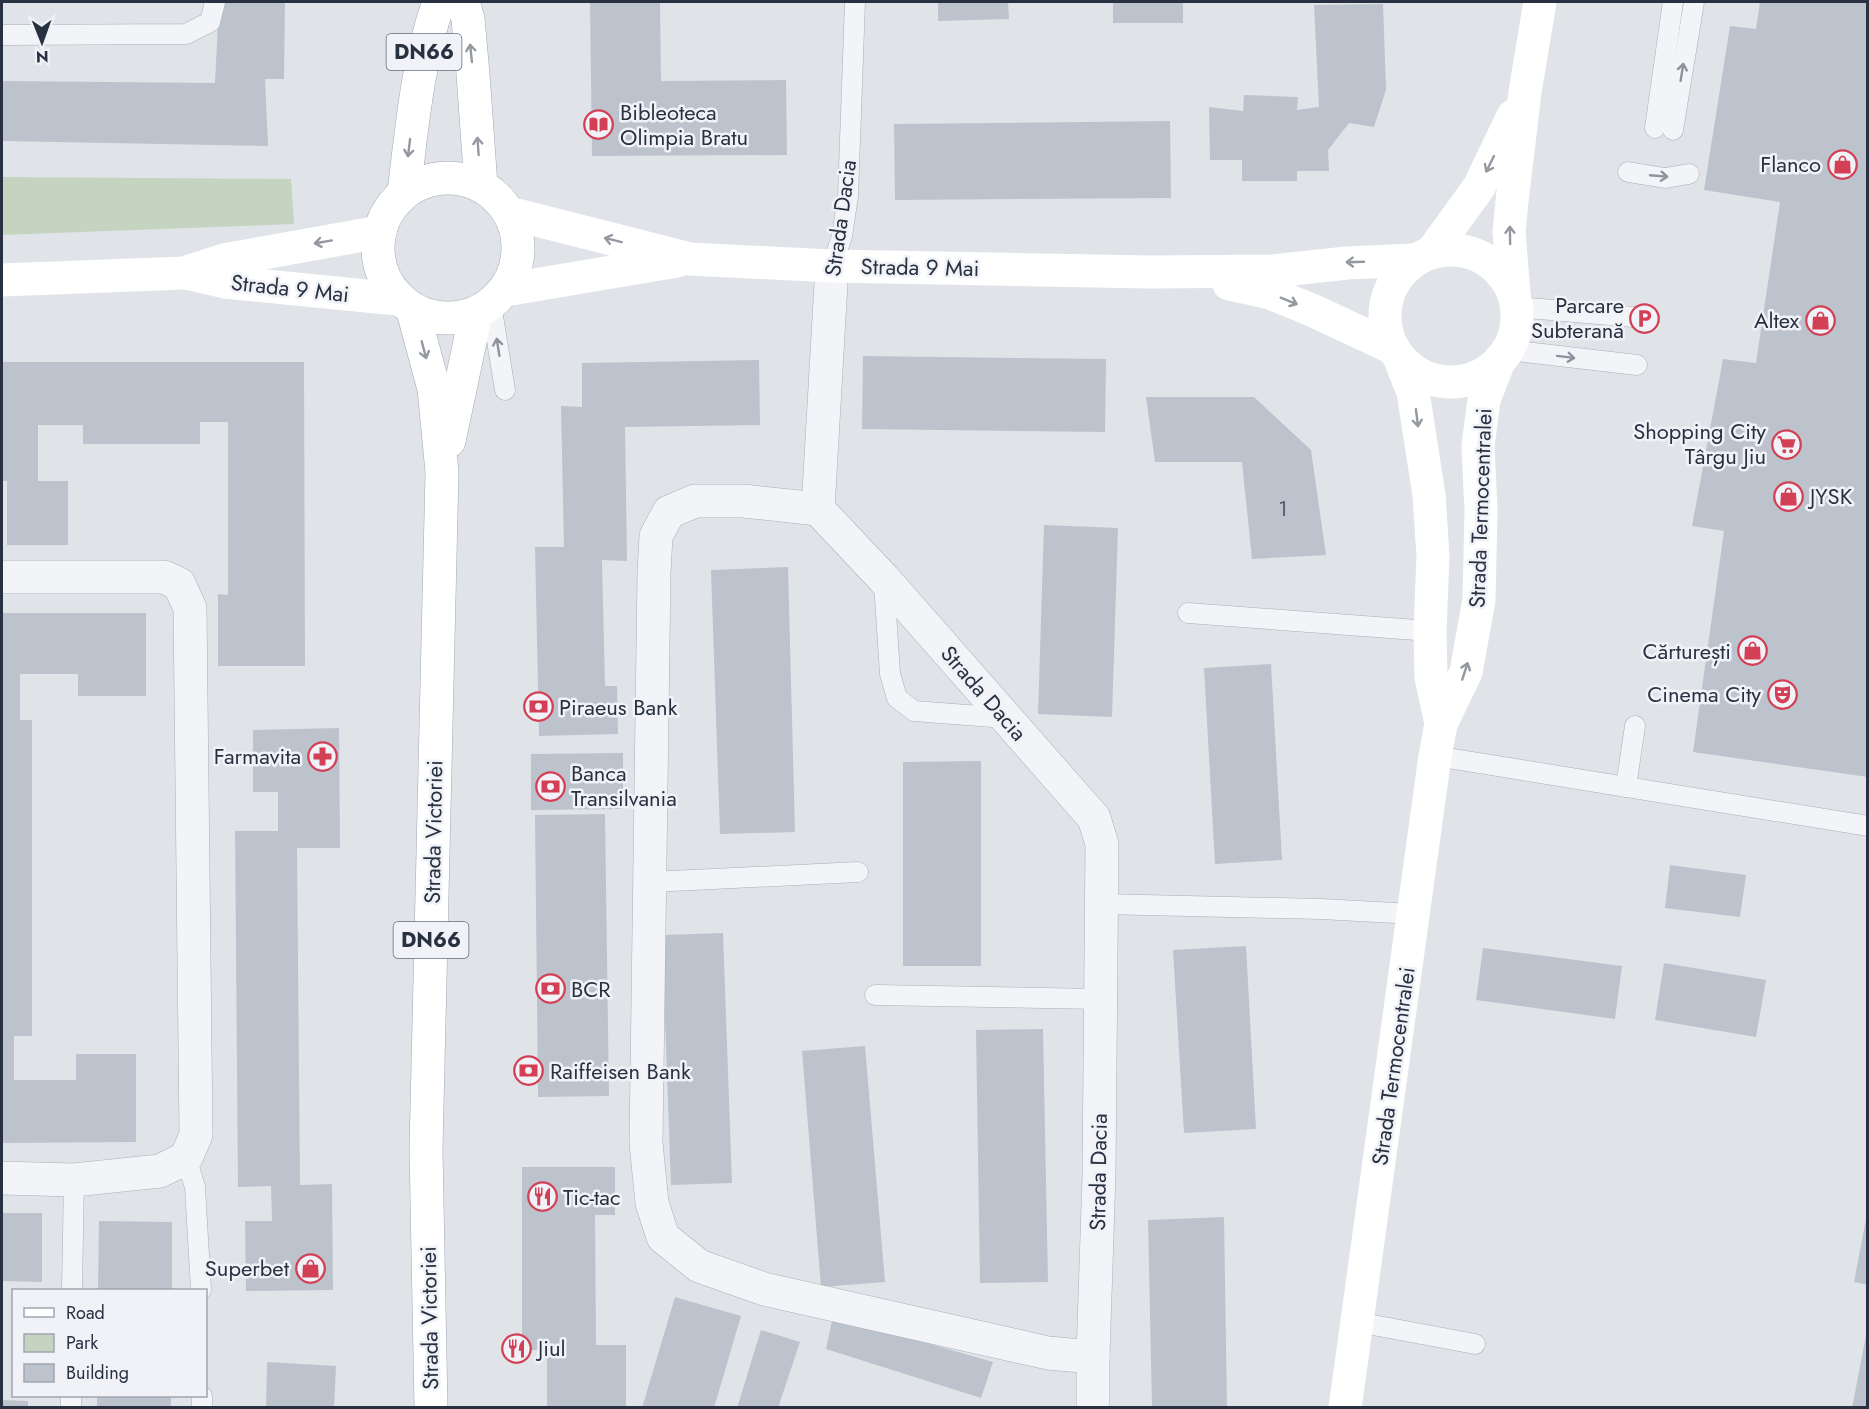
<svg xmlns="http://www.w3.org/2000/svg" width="1869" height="1409" font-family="Jost,sans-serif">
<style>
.green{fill:#c5d4c1}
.building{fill:#bdc3cc}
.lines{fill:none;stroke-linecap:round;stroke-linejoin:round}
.lane-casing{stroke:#a9aeb7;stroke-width:21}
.street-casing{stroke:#a9aeb7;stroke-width:34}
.primary-casing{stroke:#9fa8b6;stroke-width:34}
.lane{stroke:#f3f4f8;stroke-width:20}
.street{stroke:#f3f4f8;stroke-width:33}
.secondary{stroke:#fff;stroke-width:33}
.primary{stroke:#fff;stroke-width:33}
.oneway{stroke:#9498a0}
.oneway2{stroke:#8e929c}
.labels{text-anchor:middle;stroke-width:5;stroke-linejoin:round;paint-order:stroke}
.number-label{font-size:20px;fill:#4d5664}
.shield{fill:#f0f2f7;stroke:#646b78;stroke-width:1.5}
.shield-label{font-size:21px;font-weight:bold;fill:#283141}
.poi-label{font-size:22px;fill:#283141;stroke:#f0f2f7;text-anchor:start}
.street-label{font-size:22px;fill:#283141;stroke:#f0f2f7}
</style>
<rect width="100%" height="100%" fill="#e0e4e9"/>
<polygon class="green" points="2,177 291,179 294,224 2,235"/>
<g class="building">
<polygon points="219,2 285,2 284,79 265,79 268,146 2,141 2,81 215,83"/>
<polygon points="590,2 660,2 661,81 786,80 787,155 592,156"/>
<polygon points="938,2 1008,2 1009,19 938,21"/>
<rect x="1113" y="2" width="70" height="21"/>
<polygon points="1760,2 1868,2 1868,777 1693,752 1724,531 1692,526 1723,359 1756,363 1780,202 1704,190 1730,26 1756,29"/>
<polygon points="1383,4 1386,90 1374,127 1349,123 1328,150 1329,171 1297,171 1297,181 1242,181 1242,160 1210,160 1209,107 1243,111 1244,95 1298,97 1297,110 1319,107 1314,5"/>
<polygon points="1170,121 1171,198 895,200 894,124"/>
<polygon points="863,356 1106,359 1105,432 862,429"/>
<polygon points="759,360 760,425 625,427 627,561 602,560 605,686 617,686 618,734 539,736 535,547 564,547 561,406 582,407 582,363"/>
<polygon points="2,362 304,362 305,666 218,666 218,594 228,595 228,422 200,422 200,444 83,444 83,425 38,425 38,481 68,481 68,545 7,545 7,481 2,481"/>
<polygon points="1146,397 1254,397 1311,450 1326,555 1252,559 1242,462 1155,462"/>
<polygon points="1044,525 1118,528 1112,717 1038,714"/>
<polygon points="788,567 795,832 720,834 711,570"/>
<polygon points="2,613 146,613 146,696 78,696 78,674 20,674 20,720 32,720 32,1036 14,1036 14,1080 76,1080 76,1054 136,1054 136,1142 2,1143"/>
<polygon points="1271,664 1282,860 1215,864 1204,668"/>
<polygon points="339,728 340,848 297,848 300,1185 332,1184 333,1290 246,1291 245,1221 272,1221 271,1186 238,1187 235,831 278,831 278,792 253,792 253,730"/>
<polygon points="623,753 623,809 531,810 531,754"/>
<polygon points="981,761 981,966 903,966 903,762"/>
<polygon points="605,814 609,1096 538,1097 535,815"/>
<polygon points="1670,865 1746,875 1740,917 1665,908"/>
<polygon points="723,933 732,1183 671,1185 662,935"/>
<polygon points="1246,946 1256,1129 1184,1133 1173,950"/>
<polygon points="1483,948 1622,966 1615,1019 1476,1000"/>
<polygon points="1664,963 1766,980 1756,1037 1655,1020"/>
<polygon points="1043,1029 1048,1282 980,1283 976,1030"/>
<polygon points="865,1046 885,1282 821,1287 802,1051"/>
<polygon points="522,1167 615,1167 615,1215 595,1215 596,1345 626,1345 626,1408 547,1408 547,1350 522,1350"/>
<polygon points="2,1213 42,1213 42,1282 2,1281"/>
<polygon points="1224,1217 1227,1408 1152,1408 1148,1220"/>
<polygon points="1866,1219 1868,1219 1868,1285 1854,1282"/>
<polygon points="99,1221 172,1222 172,1290 98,1290"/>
<polygon points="675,1297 741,1316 714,1408 642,1408"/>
<polygon points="833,1316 993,1362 981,1398 826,1349"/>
<polygon points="761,1330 800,1342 778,1408 737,1408"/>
<polygon points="1866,1335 1868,1408 1852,1408"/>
<polygon points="267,1362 336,1366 334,1408 266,1408"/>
<rect x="97" y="1396" width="74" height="12"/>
<polygon points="2,1400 28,1401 28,1408 2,1408"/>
</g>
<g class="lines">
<defs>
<g id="lane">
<polyline points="2,35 186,34 210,22 215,2"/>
<polyline points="1655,128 1673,2"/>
<polyline points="1673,130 1694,2"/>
<polyline points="1628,172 1665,178 1689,174"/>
<polyline points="832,266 842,236 848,196 855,2"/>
<polyline points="491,304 505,390"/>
<polyline points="1517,307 1645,318"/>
<polyline points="1508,350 1637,365"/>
<polyline points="884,582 890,674 897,698 914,711 1006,718"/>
<polyline points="1188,613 1430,631"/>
<polyline points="1435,756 1868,826"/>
<polyline points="1626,787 1635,726"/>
<polyline points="651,882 858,872"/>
<polyline points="1102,904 1321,909 1414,914"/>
<polyline points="875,995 1100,999"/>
<polyline points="186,1158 195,1187 201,1290"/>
<polyline points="72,1290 74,1180"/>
<polyline points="1357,1322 1475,1344"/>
<polyline points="71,1408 71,1396"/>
<polyline points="202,1408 202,1396"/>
</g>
<g id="street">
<polyline points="832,266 818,509 884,579 1094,818 1102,844 1099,1175 1093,1357 1093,1408"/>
<polyline points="818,509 743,501 695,501 669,512 656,536 654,573 646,1143 652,1203 663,1237 699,1266 764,1289 1048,1353 1093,1357"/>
<polyline points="2,577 164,577 179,584 190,608 196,1135 186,1158 160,1171 74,1180 2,1178"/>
</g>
<g id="primary">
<polyline points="463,2 468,19 473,74 481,186"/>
<circle cx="448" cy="248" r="70"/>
<path d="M404,192C412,128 417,63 439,2"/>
<polyline points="413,311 434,389 442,472 426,1149 431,1408"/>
<polyline points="449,441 476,313"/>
</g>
</defs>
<use href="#lane" class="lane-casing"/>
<use href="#street" class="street-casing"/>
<use href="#primary" class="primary-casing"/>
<use href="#lane" class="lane"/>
<use href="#street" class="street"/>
<g class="secondary">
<polyline points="509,213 690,259 832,266 1150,272 1273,271 1347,263 1414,260"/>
<circle cx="1451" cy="316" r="66"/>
<polyline points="1432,252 1479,187 1513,116"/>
<polyline points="186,273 225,282 397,299"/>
<polyline points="2,280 184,273 224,260 380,232"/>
<polyline points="1229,284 1270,293 1314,311 1393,348"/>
<polyline points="505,290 677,261"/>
<polyline points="1514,293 1509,232 1512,201 1525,92 1540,2"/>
<polyline points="1401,362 1413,392 1429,495 1433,556 1430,631 1431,677 1441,724"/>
<polyline points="1345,1408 1435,756 1441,724 1466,672 1479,600 1481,510 1478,446 1484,400 1499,361"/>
</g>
<use href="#primary" class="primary"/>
</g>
<defs><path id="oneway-shaft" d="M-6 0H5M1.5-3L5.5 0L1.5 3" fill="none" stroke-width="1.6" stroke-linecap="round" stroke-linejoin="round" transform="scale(1.5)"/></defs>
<g class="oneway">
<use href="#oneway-shaft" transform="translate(471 53) rotate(-96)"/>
<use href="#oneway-shaft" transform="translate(478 146) rotate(-94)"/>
<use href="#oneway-shaft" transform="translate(409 148) rotate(97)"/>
<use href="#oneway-shaft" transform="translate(1490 164) rotate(116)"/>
<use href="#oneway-shaft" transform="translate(1510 235) rotate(-91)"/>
<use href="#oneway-shaft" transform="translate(613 240) rotate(-166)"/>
<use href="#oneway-shaft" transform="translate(323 242) rotate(170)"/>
<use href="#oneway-shaft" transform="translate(1355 262) rotate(178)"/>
<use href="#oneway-shaft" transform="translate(1289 301) rotate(22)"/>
<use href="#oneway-shaft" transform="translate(424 350) rotate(75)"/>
<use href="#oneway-shaft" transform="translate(1417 418) rotate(83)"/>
<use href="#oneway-shaft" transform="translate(1465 671) rotate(-72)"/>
</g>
<g class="oneway2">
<use href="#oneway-shaft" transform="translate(1682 72) rotate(-81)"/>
<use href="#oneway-shaft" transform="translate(1659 176) rotate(5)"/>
<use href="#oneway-shaft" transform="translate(498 347) rotate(-99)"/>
<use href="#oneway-shaft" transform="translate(1566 357) rotate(7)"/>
</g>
<defs>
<symbol id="library-ring" viewBox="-11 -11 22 22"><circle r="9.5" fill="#f0f2f7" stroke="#d34055" stroke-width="1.5"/><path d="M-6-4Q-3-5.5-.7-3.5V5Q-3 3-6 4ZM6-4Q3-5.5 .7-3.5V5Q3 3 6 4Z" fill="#d34055"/></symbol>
<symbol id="shop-ring" viewBox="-11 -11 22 22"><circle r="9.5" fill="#f0f2f7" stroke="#d34055" stroke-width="1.5"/><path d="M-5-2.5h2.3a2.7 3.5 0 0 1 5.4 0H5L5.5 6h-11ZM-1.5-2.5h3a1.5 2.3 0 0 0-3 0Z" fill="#d34055"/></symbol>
<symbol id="parking-ring" viewBox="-11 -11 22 22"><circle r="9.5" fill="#f0f2f7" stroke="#d34055" stroke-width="1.5"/><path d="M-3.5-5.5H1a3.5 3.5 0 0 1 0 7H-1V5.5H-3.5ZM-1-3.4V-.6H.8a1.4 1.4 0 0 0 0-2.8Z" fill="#d34055"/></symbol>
<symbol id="supermarket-ring" viewBox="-11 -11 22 22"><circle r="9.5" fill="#f0f2f7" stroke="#d34055" stroke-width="1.5"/><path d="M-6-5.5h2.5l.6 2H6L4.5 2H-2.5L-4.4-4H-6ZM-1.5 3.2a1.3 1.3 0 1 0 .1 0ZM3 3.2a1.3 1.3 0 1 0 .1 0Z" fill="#d34055"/></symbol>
<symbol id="theatre-ring" viewBox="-11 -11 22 22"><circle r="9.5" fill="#f0f2f7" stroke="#d34055" stroke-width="1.5"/><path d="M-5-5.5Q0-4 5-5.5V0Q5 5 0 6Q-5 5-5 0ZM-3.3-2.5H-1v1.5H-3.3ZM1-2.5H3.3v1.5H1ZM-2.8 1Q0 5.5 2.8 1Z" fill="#d34055"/></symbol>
<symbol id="bank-ring" viewBox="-11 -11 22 22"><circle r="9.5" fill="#f0f2f7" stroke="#d34055" stroke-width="1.5"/><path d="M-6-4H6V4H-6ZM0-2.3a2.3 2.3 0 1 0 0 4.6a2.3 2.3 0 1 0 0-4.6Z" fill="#d34055"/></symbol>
<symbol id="pharmacy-ring" viewBox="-11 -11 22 22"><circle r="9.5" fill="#f0f2f7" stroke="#d34055" stroke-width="1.5"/><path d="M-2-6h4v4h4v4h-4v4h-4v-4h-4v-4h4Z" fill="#d34055"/></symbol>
<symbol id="restaurant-ring" viewBox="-11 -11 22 22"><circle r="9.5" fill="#f0f2f7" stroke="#d34055" stroke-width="1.5"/><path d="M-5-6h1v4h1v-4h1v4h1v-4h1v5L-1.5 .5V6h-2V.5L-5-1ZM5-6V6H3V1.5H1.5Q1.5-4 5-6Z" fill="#d34055"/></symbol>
</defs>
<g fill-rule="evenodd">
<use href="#library-ring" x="582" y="108" width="33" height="33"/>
<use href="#shop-ring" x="1826" y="148" width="33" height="33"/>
<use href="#parking-ring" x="1628" y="302" width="33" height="33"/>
<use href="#shop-ring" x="1804" y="304" width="33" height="33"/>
<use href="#supermarket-ring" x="1770" y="428" width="33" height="33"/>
<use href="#shop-ring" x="1772" y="480" width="33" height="33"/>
<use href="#shop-ring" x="1736" y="634" width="33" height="33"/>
<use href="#theatre-ring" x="1766" y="678" width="33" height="33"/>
<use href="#bank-ring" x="522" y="690" width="33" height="33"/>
<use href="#pharmacy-ring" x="306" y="740" width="33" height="33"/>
<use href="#bank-ring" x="534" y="770" width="33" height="33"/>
<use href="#bank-ring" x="534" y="972" width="33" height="33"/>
<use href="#bank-ring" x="512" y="1054" width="33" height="33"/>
<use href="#restaurant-ring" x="526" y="1180" width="33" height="33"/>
<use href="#shop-ring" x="294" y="1252" width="33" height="33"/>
<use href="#restaurant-ring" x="500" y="1332" width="33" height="33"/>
</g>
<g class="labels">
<g class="number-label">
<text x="1283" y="516">1</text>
</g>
<g class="shield">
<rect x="386.5" y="34" width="75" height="36" rx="4.5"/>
<rect x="393.5" y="922" width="75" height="36" rx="4.5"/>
</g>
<g class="shield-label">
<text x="424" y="59">DN66</text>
<text x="431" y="947">DN66</text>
</g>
<g class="poi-label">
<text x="620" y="120">Bibleoteca<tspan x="620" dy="25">Olimpia Bratu</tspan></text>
<text x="1821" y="172" text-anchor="end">Flanco</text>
<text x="1624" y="313" text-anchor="end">Parcare<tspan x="1624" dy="25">Subterană</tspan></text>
<text x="1799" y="328" text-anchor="end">Altex</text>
<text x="1766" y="439" text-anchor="end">Shopping City<tspan x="1766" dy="25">Târgu Jiu</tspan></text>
<text x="1810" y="504">JYSK</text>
<text x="1731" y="659" text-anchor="end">Cărturești</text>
<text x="1761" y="702" text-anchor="end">Cinema City</text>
<text x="559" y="715">Piraeus Bank</text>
<text x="301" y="764" text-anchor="end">Farmavita</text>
<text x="571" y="781">Banca<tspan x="571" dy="25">Transilvania</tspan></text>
<text x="571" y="997">BCR</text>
<text x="550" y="1079">Raiffeisen Bank</text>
<text x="563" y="1205">Tic-tac</text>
<text x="289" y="1276" text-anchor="end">Superbet</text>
<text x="538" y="1356">Jiul</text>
</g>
<g class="street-label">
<text transform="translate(840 218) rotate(-82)" y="8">Strada Dacia</text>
<text transform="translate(920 267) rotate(1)" y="8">Strada 9 Mai</text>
<text transform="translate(290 288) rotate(6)" y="8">Strada 9 Mai</text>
<text transform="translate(1480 508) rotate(-88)" y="8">Strada Termocentralei</text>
<text transform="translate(984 693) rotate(49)" y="8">Strada Dacia</text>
<text transform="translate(433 832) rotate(-89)" y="8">Strada Victoriei</text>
<text transform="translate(1393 1066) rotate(-82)" y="8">Strada Termocentralei</text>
<text transform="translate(1098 1172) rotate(-89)" y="8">Strada Dacia</text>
<text transform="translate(429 1318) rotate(-91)" y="8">Strada Victoriei</text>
</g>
</g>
<rect width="1869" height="1409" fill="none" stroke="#283141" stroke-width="6"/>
<rect x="12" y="1289" width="195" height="108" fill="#f0f2f7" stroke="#a0a5ae" stroke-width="1.5"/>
<rect x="24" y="1308" width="30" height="9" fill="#ffffff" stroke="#a0a5ae" stroke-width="1.5"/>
<text x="66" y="1319" font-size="18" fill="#283141">Road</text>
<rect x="24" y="1334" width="30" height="18" fill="#c5d4c1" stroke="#a0a5ae" stroke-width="1.5"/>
<text x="66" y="1349" font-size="18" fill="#283141">Park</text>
<rect x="24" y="1364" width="30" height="18" fill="#bdc3cc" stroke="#a0a5ae" stroke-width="1.5"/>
<text x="66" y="1379" font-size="18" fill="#283141">Building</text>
<g transform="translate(42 42) rotate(179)" stroke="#f0f2f7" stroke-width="4.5" paint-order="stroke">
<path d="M0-4.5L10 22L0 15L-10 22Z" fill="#283141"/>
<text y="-9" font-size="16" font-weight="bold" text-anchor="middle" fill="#283141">N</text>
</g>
</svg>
